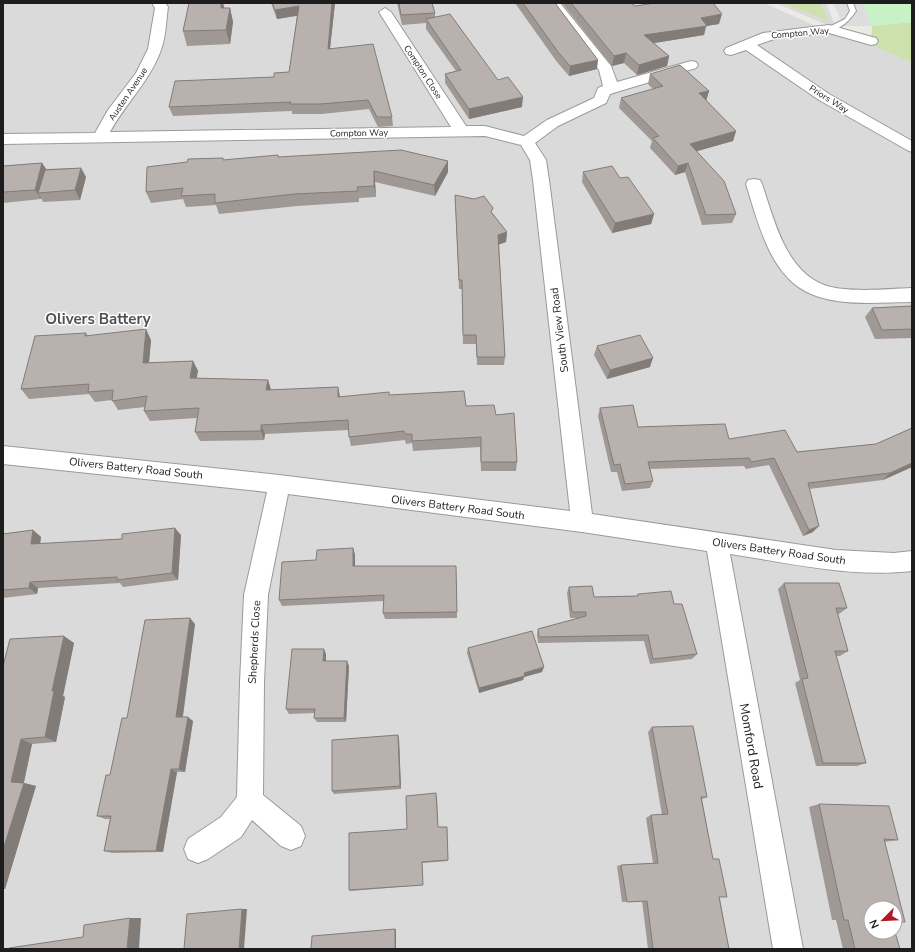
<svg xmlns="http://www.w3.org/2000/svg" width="915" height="952" font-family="'Nunito Sans',sans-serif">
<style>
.residential{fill:#dbdada;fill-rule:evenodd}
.grass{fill:#cde1af}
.park{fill:#c6f2c5}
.parking{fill:#ddd}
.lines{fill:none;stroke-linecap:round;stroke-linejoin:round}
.service-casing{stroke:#9a9a9a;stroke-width:2}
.minor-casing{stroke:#9a9a9a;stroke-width:2}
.service{fill:#fff;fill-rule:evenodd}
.minor{fill:#fff;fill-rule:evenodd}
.wall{fill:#9f9895}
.shaded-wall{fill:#827c79}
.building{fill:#b9b1ad;stroke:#827c79}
.labels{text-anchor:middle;stroke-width:3;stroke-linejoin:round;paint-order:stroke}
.far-street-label{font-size:9px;fill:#1d1d1d;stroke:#fff}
.street-label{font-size:11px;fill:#1d1d1d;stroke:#fff}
.near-street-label{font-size:13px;fill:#1d1d1d;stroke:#fff}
.district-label{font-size:15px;font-weight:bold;fill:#505050;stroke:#fff}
</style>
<rect width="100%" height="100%" fill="#ede9e4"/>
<g class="residential">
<path d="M3,3H764L816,26L871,45L912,63V949H3ZM871,908H895V932H871Z"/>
<polygon points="776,3 826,3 834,23 829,26"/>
</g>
<g class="grass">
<polygon points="783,3 821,3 828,21"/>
<polygon points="912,22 912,63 871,45 872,26"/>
</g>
<polygon class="park" points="862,3 912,3 912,22 872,26"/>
<polygon class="parking" points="833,3 862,3 872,26 844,26"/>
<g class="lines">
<defs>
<path id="service" d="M847,3H853L856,11C850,20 839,32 827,30V28L845,19L850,11Z"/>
<g id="minor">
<path d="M152,3H165L168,7C166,21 166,37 161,50C150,81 125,104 110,132L451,127L379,12L385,8L391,12L466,126H485L524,136L547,120L594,98L598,88L603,86L599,70L547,3H560L611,66L617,82L691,61L696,62L698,65L696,68L610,94L606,103L558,126L535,143L546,160L549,180L592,514L836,550L894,553L912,551V571C852,578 790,563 730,554L803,949H773L707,551L582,532L288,494L268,595L264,682L263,795L301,826L305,836L301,846L291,850L281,846L252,820L241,837L208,859L198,863L188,859L184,849L188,839L221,817L237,797L240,682L244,595L267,492L3,464V446L279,475L570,511L533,180L530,160L521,145L485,136L3,144V134L95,133L108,110L136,73L148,49L155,8Z"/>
<polygon points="829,25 876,38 878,41 876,44 871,45 829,33 777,38 757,45 829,94 912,141 912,152 907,150 819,100 746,50 731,55 726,54 724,51 726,48 763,33"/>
<path d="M754,179L760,180L762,184C774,219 785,270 824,285C845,293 888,289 912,288V302C880,302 842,307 811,294C770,277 758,222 746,184L748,180Z"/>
</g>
</defs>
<use href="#service" class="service-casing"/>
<use href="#minor" class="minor-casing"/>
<use href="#service" class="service"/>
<use href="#minor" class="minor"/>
</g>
<g class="wall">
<polygon points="189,3 223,3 224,8 230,8 233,22 230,44 187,46 183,31"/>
<polygon points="271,3 335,3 330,48 392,117 393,126 378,127 369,109 322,114 292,114 292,111 173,116 169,107 289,72 297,16 277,19"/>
<polygon points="397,3 432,3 435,13 435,17 498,80 522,107 469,119 445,83 445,74 456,71 426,29 426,23 402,25"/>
<polygon points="515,3 555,3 597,69 569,76 557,62"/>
<polygon points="562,3 631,3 635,6 719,24 706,26 704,35 654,43 669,56 667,66 637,75 624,63 612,66"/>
<polygon points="650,74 709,91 706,101 736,131 733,141 697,151 736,214 732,223 702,225 685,172 675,175 650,148 652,141 619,108 621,98 653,89 648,84"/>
<polygon points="278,157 448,161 448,172 435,196 375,182 376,197 359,198 359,202 297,206 219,214 216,205 186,207 183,199 151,203 146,192 187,162"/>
<polygon points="42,163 46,169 81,168 86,177 80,200 43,202 41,198 41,199 3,203 3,166"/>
<polygon points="583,172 620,178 654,214 651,224 612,233 582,182"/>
<polygon points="455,195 493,214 507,232 506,242 499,244 505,357 504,365 477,365 476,344 463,344 462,289 459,289"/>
<polygon points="912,306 912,338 875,339 865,317 872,308"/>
<polygon points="86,333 88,336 151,340 149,363 193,361 198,371 196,378 268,380 271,390 338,387 340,397 389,395 466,406 496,415 517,462 516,471 481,471 480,447 413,451 412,443 406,444 405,440 351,446 349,437 349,430 265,434 264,440 200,441 195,432 197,418 150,421 144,411 145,407 118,410 112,400 95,402 89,394 29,399 21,389"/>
<polygon points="597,346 650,367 607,379 594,355"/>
<polygon points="600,408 638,427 729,439 797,452 876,444 912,428 912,467 883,480 809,489 813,532 803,536 769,465 746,469 744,466 650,469 653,481 650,488 622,491 617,472 611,472 598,416"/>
<polygon points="33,530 41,537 40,544 181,535 178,580 123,587 120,583 38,588 37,594 3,598 3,534"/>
<polygon points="353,548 355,555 355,566 456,566 457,618 385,619 383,613 384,601 282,606 279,600 316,560"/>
<polygon points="784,583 847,608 839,614 838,614 848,651 840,656 836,656 866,763 857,766 816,766 795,683 800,680 778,589"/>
<polygon points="569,587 594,597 637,596 638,594 674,604 697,654 692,659 650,664 644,641 538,643 537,635 538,629 581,618 570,618 567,593"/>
<polygon points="195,624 183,717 193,721 185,772 177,772 163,852 112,853 104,851 110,819 105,819 97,816 127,718"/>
<polygon points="74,643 63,696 65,697 56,742 32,744 24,783 36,786 5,889 3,889 3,666"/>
<polygon points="468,648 542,672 524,677 523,680 479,693 467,653"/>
<polygon points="326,654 326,661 349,666 346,722 317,722 314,718 315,713 289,714 286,709"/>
<polygon points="652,727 707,797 702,799 729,949 648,949 642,901 622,902 617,866 621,865 653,863 646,818 651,815 662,815 648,732"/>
<polygon points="398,735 399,739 401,789 334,794 332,791"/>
<polygon points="437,796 438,827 447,827 448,861 422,863 423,885 351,891 349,890 407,829"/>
<polygon points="819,804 898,840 885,842 871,908 900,949 843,949 836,920 832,920 809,807"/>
</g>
<g class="shaded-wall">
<polygon points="221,3 223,3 226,14 221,8"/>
<polygon points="332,3 335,3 329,58 328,49"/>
<polygon points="299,6 300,15 277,19 275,10"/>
<polygon points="230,8 233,22 230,44 226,30"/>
<polygon points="722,14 719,24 706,26 704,35 642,45 644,35 701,18"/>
<polygon points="626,53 624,63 612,66 614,56"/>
<polygon points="669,56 667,66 637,75 639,65"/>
<polygon points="598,60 597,69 569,76 570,66"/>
<polygon points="709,91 706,101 696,103 699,93"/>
<polygon points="523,97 522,107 469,119 469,109"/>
<polygon points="736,131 733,141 687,154 690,144"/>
<polygon points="448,161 448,172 435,196 434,185"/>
<polygon points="42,163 48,172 38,193 41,198 41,199 35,190"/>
<polygon points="688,163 685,172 675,175 678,166"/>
<polygon points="81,168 86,177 80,200 75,190"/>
<polygon points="374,171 375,182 376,197 374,186"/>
<polygon points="654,214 651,224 612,233 615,223"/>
<polygon points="507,232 506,242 498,245 498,235"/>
<polygon points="146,329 151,340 148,373 143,363"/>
<polygon points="653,358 650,367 607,379 610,370"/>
<polygon points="193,361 198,371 195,388 190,378"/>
<polygon points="268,380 271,390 270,400 266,390"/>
<polygon points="338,387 340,397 338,397"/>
<polygon points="261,425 265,434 264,440 261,431"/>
<polygon points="912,463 912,467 883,480 890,473"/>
<polygon points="819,526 813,532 803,536 809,530"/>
<polygon points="175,528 181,535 178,580 172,573"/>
<polygon points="33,530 41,537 39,551 31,544"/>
<polygon points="353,548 355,555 355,573 353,566"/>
<polygon points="30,582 38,588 37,594 29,588"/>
<polygon points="190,618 195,624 182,721 176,717"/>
<polygon points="64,636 74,643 63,696 65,697 56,742 45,737 52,691"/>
<polygon points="324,649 326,654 326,666 323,661"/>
<polygon points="347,661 349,666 346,722 344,718"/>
<polygon points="544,667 542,672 524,677 523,680 479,693 479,688 524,673"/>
<polygon points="188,717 193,721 185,772 179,769"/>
<polygon points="398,735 399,739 401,789 400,786"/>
<polygon points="21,739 32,744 23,786 11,782"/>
<polygon points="171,769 177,772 163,852 156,851"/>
<polygon points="24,783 36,786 5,889 3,889 3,850"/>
<polygon points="242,909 247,909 244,949 239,949"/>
<polygon points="130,918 141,918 139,949 127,949"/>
<rect x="395" y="929" width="1" height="20"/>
</g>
<g class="building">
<polygon points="189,3 221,3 221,8 230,8 226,30 183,31"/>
<polygon points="272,3 332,3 328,49 373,44 392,117 377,117 368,100 320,104 290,104 291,102 169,107 175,81 274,77 274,73 289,72 299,6 275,10"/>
<polygon points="399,3 432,3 435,13 401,15"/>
<polygon points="523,3 555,3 598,60 570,66 558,52"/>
<polygon points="571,3 631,3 635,6 655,3 713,3 722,14 701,18 707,26 644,35 669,56 639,65 626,53 614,56"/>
<polygon points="450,14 498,80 508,77 523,97 469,109 445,74 461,70 426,19"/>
<polygon points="680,65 709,91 699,93 736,131 690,144 724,181 736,214 706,215 688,163 678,166 653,138 659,136 621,98 663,86 650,74"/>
<polygon points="401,150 448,161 434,185 374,171 374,186 357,187 358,191 294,194 215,203 215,194 181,196 183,188 146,192 147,167 187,162 188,159 223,158 223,160 278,155 278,157"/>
<polygon points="42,163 35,190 3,192 3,166"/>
<polygon points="612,166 620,178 628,177 654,214 615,223 583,172"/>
<polygon points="81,168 75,190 38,193 45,170"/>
<polygon points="455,195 474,199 484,196 493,208 491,212 507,232 498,235 505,357 477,357 476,335 463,335 462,280 459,280"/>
<polygon points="912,306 912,329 882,330 872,308"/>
<polygon points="146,329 143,363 193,361 190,378 268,380 266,390 338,387 338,397 389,392 389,395 464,391 466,406 494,405 496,415 514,413 517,462 481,462 481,437 412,441 412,434 405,434 404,431 349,437 348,420 261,425 261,431 195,432 199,408 144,411 147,396 112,401 113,390 88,392 89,384 21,389 35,336 86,333 85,336"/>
<polygon points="640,335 653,358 610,370 597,346"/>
<polygon points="633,405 638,427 725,424 729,439 785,430 797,452 876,444 912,428 912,463 890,473 808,483 819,526 809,530 774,458 751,462 749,458 648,462 653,481 625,484 620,464 614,465 600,408"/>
<polygon points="175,528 172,573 117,580 117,577 30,582 29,588 3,590 3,534 33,530 31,544 122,539 122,534"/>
<polygon points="353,548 353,566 456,566 457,612 383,613 384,595 279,600 282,562 316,560 317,550"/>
<polygon points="784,583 839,583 847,608 836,608 848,651 835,651 866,763 823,763 802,679 808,678"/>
<polygon points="592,586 594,597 638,596 638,594 671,591 674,604 682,604 697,654 653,659 648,635 539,637 538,629 586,616 586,612 572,612 569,587"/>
<polygon points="190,618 176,717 188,717 179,769 171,769 156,851 104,851 111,816 97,816 106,775 110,775 122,718 127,718 145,620"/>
<polygon points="532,631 544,667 524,673 525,676 479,688 468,648"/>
<polygon points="64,636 52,691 54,691 45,737 21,739 11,782 24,783 3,850 3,666 10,639"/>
<polygon points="292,649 324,649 323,661 347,661 344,718 314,718 315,709 286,709"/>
<polygon points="693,726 707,797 701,797 713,859 719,859 727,897 719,897 729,949 653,949 647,901 627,902 621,865 658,863 651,815 668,814 652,727"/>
<polygon points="398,735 400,786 332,791 332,740"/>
<polygon points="436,793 438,827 447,827 448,860 422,862 423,885 349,890 349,833 407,829 406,796"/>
<polygon points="819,804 889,806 898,840 884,839 905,922 895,922 895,908 871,908 871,932 895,932 900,949 855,949 848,920 844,920"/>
<polygon points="242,909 239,949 184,949 187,914"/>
<polygon points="130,918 127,949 9,949 9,948 83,937 84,925"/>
<polygon points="395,929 395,949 311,949 312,936"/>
</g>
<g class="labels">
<g class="far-street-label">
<text transform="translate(800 33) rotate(-5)" y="3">Compton Way</text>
<text transform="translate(423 72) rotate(57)" y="3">Compton Close</text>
<text transform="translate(128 94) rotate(-56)" y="3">Austen Avenue</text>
<text transform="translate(829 99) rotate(32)" y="3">Priors Way</text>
<text transform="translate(359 133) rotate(-1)" y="3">Compton Way</text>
</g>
<g class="street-label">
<text transform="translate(559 330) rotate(-97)" y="4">South View Road</text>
<text transform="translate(136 468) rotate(6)" y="4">Olivers Battery Road South</text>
<text transform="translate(458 507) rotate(7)" y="4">Olivers Battery Road South</text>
<text transform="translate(779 551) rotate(8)" y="4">Olivers Battery Road South</text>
<text transform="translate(254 642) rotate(-87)" y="4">Shepherds Close</text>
</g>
<g class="near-street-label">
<text transform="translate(752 746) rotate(80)" y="5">Momford Road</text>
</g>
<g class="district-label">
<text x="98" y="324">Olivers Battery</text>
</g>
</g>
<rect width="915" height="952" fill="none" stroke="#1d1d1d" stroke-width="8"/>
<g transform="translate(883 920) rotate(246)"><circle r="19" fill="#ffffff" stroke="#a5a5a5"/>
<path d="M0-3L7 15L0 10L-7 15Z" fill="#b11828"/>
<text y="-6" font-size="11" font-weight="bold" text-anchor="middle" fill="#1d1d1d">N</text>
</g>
</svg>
